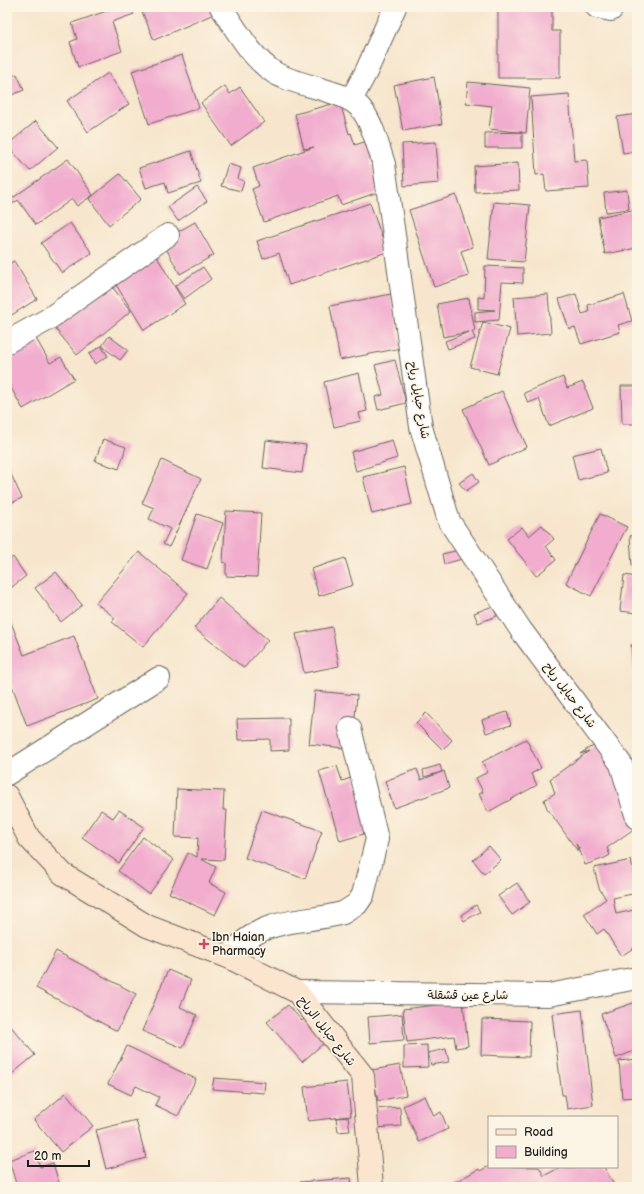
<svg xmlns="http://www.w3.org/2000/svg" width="644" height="1194" font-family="'Balsamiq Sans','Playpen Sans Arabic',sans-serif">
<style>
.building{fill:#f1acce}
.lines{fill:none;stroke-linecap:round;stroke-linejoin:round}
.street-casing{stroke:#69635a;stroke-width:24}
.secondary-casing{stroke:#69635a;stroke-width:24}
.street{stroke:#fff;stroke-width:22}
.secondary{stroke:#fce5cf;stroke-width:22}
.poi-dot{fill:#d1495b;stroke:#fcf5e5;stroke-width:1.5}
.labels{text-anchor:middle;stroke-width:3.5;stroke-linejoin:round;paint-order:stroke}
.street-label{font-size:12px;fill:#1c1c1c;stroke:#fcf5e5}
.poi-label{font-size:12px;fill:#1c1c1c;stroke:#fcf5e5;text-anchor:start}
</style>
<rect width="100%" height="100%" fill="#fcf5e5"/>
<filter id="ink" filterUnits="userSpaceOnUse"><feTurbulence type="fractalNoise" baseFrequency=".025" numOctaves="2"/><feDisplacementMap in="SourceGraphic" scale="8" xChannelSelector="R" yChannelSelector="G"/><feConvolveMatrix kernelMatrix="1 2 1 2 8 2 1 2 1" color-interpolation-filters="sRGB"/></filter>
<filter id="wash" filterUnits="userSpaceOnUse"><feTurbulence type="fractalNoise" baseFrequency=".012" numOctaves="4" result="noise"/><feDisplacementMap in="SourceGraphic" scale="16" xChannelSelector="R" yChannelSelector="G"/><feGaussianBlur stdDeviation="0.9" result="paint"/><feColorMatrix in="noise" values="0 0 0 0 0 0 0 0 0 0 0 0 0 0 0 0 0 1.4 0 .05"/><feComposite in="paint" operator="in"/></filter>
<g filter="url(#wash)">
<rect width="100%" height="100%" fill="#f7e6cd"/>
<g id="blocks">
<g class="building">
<polygon points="118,7 131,7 134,14 112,22 122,51 78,67 70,42 77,39 72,23"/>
<polygon points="140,7 211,7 214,14 154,40"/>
<polygon points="498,7 552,7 552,31 560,31 560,78 498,78"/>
<polygon points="182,55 199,108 149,124 132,71"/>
<polygon points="108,73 129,104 88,132 67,101"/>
<polygon points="17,74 24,90 7,97 7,78"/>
<polygon points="434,77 442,124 403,131 394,85"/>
<polygon points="468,82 530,88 526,133 489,129 492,106 466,103"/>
<polygon points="225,86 230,94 240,87 264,122 231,146 201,103"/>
<polygon points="569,94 574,161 587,160 589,188 546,191 544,174 536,175 531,97"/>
<polygon points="340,102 349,134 351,133 355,145 370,140 376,156 370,158 381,191 341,205 338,196 264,222 252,189 259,186 253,168 314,147 304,149 295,114"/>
<polygon points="637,114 637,151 623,153 617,117"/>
<polygon points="36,121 58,147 30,171 7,145"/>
<polygon points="522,132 522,148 485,148 485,133"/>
<polygon points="436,142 439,183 404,186 402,144"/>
<polygon points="191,151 201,183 168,193 165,182 146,188 139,168"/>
<polygon points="68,159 93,195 77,206 72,199 36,225 18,200 7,208 7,202"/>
<polygon points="518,163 519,190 475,192 474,166"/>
<polygon points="228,164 241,168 238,179 244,181 241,191 221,186"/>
<polygon points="120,174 141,199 109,225 89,199"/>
<polygon points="197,187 207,201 178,221 168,207"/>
<polygon points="627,190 629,209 606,212 604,193"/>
<polygon points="456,195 473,247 461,251 469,276 434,287 409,210"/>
<polygon points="494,202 530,205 524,262 488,259"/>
<polygon points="370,203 387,252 289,285 279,253 263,259 257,241"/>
<polygon points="637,209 637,248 605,254 598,217"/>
<polygon points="195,222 214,255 180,274 162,241"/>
<polygon points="70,223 92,253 62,273 41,243"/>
<polygon points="157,257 185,304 144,330 115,283"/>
<polygon points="14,261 37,299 7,318 7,265"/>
<polygon points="485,266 523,268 523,283 502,282 499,320 475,322 475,312 495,310 478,309 478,297 484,298"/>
<polygon points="203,267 211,279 184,299 175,286"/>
<polygon points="109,283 131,311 77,355 54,327"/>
<polygon points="391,294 401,348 340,360 330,306"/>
<polygon points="548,294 551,333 517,336 514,297"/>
<polygon points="576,294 582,314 589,312 588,305 624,294 632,321 618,325 620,332 581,344 575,327 569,329 559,299"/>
<polygon points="469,298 475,331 472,331 475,339 448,349 445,341 469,332 443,337 437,304"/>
<polygon points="483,322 510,329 497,374 470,367"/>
<polygon points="30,328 50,363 61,357 74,379 23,409 7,381 7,345"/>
<polygon points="109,336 128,350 120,360 102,346"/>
<polygon points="101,346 108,356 95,364 89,354"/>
<polygon points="395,360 406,403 378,410 375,397 383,395 375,365"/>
<polygon points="359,373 367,411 359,413 361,421 334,427 324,382"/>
<polygon points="563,377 567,388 583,382 593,408 549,426 539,399 528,403 524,393"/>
<polygon points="621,386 637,386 637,424 622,424"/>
<polygon points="502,391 527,447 489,465 463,409"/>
<polygon points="103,439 126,447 119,469 95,461"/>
<polygon points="266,440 306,445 302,473 263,468"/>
<polygon points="392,440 397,458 356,471 351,452"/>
<polygon points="601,448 607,473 578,480 572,455"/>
<polygon points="162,460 201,479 169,547 163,544 170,529 149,519 154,508 142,503"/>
<polygon points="7,466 22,498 7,505"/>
<polygon points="404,467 412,504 372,514 363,477"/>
<polygon points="473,473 479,482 466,491 459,483"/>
<polygon points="226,511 261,513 257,577 226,576 226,563 223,562"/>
<polygon points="197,514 223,523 207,569 181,560"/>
<polygon points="600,514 627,527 591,596 566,583"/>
<polygon points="542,525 554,539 546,546 556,560 536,576 507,539 522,527 529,536"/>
<polygon points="637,535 637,565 632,566 630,536"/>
<polygon points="464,549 466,558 444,564 442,554"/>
<polygon points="139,552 188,593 143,647 112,622 115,618 96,603"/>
<polygon points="13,557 26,576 7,591 7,562"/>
<polygon points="345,558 353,585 319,596 311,569"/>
<polygon points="56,572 82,605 61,622 35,588"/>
<polygon points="624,575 637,577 637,613 620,611"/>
<polygon points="219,598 268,640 244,668 194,628"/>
<polygon points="493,606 497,616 478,623 474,613"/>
<polygon points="10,620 24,655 74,636 98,699 27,726 7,672 7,621"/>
<polygon points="332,627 339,666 304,673 296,634"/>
<polygon points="631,645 637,645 637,675 634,675"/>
<polygon points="315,691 357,695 353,739 343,739 343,748 309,744"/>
<polygon points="507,712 511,725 486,733 482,720"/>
<polygon points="426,713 452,740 443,750 416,723"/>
<polygon points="289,718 289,750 270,751 270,739 238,740 237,719"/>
<polygon points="526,739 541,768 531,774 537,785 488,812 479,794 483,792 476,778 488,772 482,762"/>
<polygon points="603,743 635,828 607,848 610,855 605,858 585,865 579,848 576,844 579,853 547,808 544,800 555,793 550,779 589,751 580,754 589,748"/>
<polygon points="440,765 442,772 424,777 423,770"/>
<polygon points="337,766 342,781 354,777 370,832 340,841 319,771"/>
<polygon points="417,769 421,780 444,771 449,788 394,808 385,781"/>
<polygon points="177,789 224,791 223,810 227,810 224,860 201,859 216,867 209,883 226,892 215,915 169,893 188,853 197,857 198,838 175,837"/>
<polygon points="101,810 113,818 119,810 144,827 119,863 82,837"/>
<polygon points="262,810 322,831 305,879 245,858"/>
<polygon points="143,837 174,860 149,894 118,871"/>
<polygon points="489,846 501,860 484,874 473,860"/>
<polygon points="631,860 637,893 613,898 616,914 634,910 637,914 637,946 621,956 604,929 597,934 584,914 606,899 599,888 594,868"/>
<polygon points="517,883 530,902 512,915 498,896"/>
<polygon points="476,905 480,912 464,921 461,915"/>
<polygon points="56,951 136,994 117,1031 36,988"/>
<polygon points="168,970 191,980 180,1007 197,1015 183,1048 142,1031"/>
<polygon points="463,1002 468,1046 456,1048 454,1036 407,1042 403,1009"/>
<polygon points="636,1002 637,1050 616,1058 601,1014"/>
<polygon points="288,1005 302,1021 320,1005 340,1029 302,1062 267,1022"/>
<polygon points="582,1010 593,1105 567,1109 565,1095 562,1095 552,1014"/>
<polygon points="402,1014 404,1040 370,1043 368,1017"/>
<polygon points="482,1019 530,1021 529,1057 481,1055"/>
<polygon points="8,1023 35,1055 7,1078 7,1024"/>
<polygon points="427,1045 428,1067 404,1068 404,1046"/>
<polygon points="127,1046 196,1079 178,1116 155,1105 159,1097 136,1086 131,1095 108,1084"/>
<polygon points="446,1049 449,1062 431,1065 428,1053"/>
<polygon points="637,1059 637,1097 622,1098 619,1061"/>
<polygon points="400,1065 406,1095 378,1101 372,1070"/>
<polygon points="214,1078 265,1082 264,1093 212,1089"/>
<polygon points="347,1082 351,1116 308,1121 304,1087"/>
<polygon points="66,1093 93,1126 61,1152 34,1120"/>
<polygon points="425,1096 434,1116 441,1112 448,1129 419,1142 403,1106"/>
<polygon points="400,1107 401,1126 376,1128 374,1109"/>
<polygon points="348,1117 350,1131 338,1132 336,1118"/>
<polygon points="136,1120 146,1158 106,1169 96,1130"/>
<polygon points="35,1151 40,1167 53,1163 60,1187 17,1187 9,1160"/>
<polygon points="489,1166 539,1167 544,1176 560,1167 604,1167 614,1185 610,1187 446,1187 479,1169 480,1171"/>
<polygon points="351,1178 352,1187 301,1187 300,1182"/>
</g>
</g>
</g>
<g filter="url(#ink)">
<use href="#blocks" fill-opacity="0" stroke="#69635a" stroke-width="1"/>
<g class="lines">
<defs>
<g id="street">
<path d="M221,7C236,29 252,59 275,73C298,87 348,90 362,110C373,124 378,147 384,164L421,427L449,521L521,630L621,764L637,818"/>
<polyline points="597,7 611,10"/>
<polyline points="351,100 366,72 395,7"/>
<polyline points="7,342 47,320 168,235"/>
<polyline points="7,774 159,678"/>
<path d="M228,957C264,915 296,925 343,913L357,904L363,895L377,839L350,728"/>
<polyline points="297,992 549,995 637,978"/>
</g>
<polyline id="secondary" points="7,796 29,838 63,874 147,926 228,957 297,992 363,1076 372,1187"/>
</defs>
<use href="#street" class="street-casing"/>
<use href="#secondary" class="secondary-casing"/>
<use href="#street" class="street"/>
<use href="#secondary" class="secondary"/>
</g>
</g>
<path class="poi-dot" d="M202 938h4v4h4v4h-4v4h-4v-4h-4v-4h4z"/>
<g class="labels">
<g class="street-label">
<text transform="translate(419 400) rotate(80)" y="4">شارع حبايل رياح</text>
<text transform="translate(570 695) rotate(53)" y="4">شارع حبايل رياح</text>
<text x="468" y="999">شارع عين قشقلة</text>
<text transform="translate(327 1031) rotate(52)" y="4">شارع حبايل الرياح</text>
</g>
<g class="poi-label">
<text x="212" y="941">Ibn Haian<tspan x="212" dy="14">Pharmacy</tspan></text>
</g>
</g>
<rect width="644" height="1194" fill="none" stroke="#fcf5e5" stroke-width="24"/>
<rect x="488" y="1116" width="130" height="52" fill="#fcf5e5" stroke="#a29e95"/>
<rect x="496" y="1129" width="20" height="6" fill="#fce5cf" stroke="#a29e95"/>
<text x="524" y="1136" font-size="12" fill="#1c1c1c">Road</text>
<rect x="496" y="1146" width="20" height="12" fill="#f1acce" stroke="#a29e95"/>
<text x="524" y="1156" font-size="12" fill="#1c1c1c">Building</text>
<path d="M28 1160v6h61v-6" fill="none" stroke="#1c1c1c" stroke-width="2"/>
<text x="34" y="1160" font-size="12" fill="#1c1c1c" stroke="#fcf5e5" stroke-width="3" paint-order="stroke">20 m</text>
</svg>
